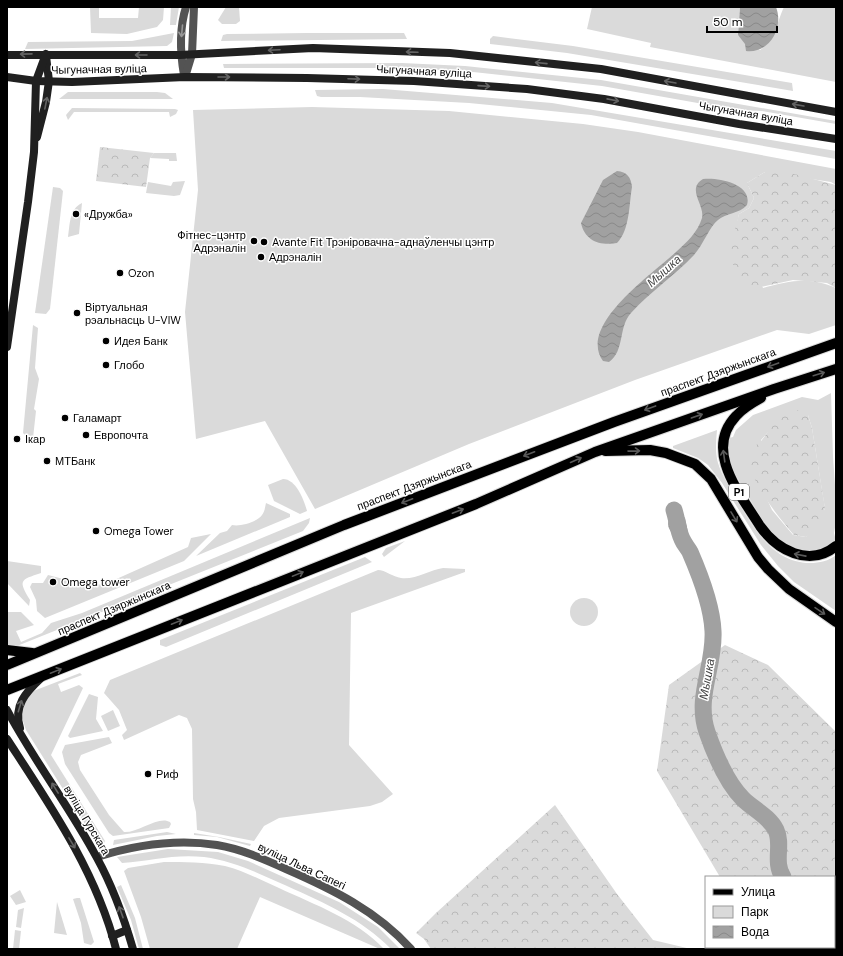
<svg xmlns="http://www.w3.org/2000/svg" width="843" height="956" font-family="'DM Sans',sans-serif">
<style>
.green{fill:#dadada;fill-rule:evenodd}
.forest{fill:url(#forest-crowns)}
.water{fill:url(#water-waves)}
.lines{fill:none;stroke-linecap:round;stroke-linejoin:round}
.river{stroke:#a1a1a1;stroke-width:17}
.primary-casing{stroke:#dbdbdb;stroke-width:12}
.minor{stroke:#535353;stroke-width:8}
.secondary{stroke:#202020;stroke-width:8}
.primary{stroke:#000;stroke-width:10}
.oneway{stroke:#989898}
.oneway2{stroke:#636363}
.oneway3{stroke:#595959}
.poi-dot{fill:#000;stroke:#fff;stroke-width:1.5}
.labels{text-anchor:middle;stroke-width:3;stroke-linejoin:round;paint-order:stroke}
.shield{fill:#fff;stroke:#4c4c4c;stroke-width:1}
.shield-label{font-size:10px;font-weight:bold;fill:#000}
.street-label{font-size:11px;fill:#000;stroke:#fff}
.poi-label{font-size:11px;fill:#000;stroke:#fff;text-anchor:start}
.water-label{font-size:12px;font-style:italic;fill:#424242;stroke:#fff}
</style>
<defs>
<pattern id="forest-crowns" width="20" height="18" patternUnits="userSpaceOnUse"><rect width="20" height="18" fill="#dadada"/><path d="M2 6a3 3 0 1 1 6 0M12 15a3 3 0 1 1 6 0" fill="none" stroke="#b9b9b9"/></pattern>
<pattern id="water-waves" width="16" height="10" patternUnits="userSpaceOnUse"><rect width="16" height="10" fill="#a1a1a1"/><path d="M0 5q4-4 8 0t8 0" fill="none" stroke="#898989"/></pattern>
</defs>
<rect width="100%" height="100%" fill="#fff"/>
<g class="green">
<polygon points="90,7 99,7 99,18 138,18 139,7 164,7 163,20 157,27 127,34 91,33"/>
<polygon points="171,7 179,7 176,25 170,25"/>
<polygon points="226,7 239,7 240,21 236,24 222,24 218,20"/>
<path d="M592,7H740L738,35L760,50C776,39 776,24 784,7H836V82L650,47L651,43L587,29Z"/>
<polygon points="174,33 172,42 167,46 25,49 28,42 132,41"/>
<polygon points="307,33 404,33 407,39 221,41 223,35 227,34"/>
<polygon points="493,36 573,46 792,83 793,91 567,53 490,44 490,39"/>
<polygon points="402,63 465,66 601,80 836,121 836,124 762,111 737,110 602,86 464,71 402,68 224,68 223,64"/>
<polygon points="383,89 552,103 836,151 836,159 591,115 469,103 360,97 321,97 317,96 315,90"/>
<polygon points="68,92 157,92 165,93 173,99 59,99"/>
<path d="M312,107L449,111L583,124L638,132L836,169V185L831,182L765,172L747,183L754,198L749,208L739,214L737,224L763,288C788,281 810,276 836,288V325L809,334L777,330L635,380L469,444L315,509L265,421L196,439L185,312L198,190L193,110Z"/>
<polygon points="72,108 175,109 178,110 176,114 170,117 169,112 74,112 68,120 66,115"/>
<polygon points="154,153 176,153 177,161 169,161 169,159 150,158"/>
<polygon points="185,181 180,195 174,196 146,193 148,182 171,186 173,182"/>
<polygon points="53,187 60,188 63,191 50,309 46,314 35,313"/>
<path d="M82,203L79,234L68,237C70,225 69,209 82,203Z"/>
<polygon points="33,325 38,328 35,368 39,379 34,409 36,411 33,438 26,436 23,433"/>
<path d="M831,393L833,457L836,499V522L834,533L836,541L823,550L804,552L784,545L767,528L732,469L727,454L729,438L733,437L736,430L753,415L802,397L818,400ZM808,415L812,428L825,509L806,537L793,535L772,510L765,495L761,440L769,431Z"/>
<path d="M717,430C716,441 715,452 718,463C722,476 730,487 736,498C753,528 772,562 810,563C819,563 829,561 836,555V611L794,582L778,566L761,545L722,483L708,465L698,458L673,448V446Z"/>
<path d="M283,479C296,479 304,500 307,511L300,514L274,501L268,485Z"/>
<path d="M266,503L290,514V517L196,556L220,533L227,531L232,525C240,527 257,522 262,515C265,511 265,507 266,503Z"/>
<polygon points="310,518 309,523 303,531 17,646 7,646 7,612 21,612 34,625 16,631 21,642 42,633 51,623 82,613"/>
<polygon points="211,534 184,561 45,618 37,611 36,600 30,587 32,583 43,583 48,575 71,581 103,585 188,547 191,538"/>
<polygon points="405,541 384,557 382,554 386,548"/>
<polygon points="365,557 372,562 166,647 160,645 160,640"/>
<path d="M7,561L41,566V573C20,580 18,580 30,600L29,606L7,583Z"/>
<path d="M443,568L465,569V572L351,613L349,745L393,794L382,802L370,806L279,818L264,826L254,841L197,830L196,812L193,799L192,729L187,718L179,715L124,740L122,735L127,730L119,710L104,693L110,680L378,570C385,570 393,577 401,578C415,580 430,570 443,568Z"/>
<circle cx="584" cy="612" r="14"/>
<polygon points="80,673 82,675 58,684 61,692 79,685 83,688 51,755 105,841 103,845 95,840 26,730 21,715 21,710 29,694 36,690"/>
<polygon points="89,694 98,697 96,719 103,731 70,738 68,736"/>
<polygon points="113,710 120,726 108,731 101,716"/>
<path d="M109,737L112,743L81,755L78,762L80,770L109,815L124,832C138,833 159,815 170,822L171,824L169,828L113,836L109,833L65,764L62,752L65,745Z"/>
<polygon points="167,832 176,834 157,836 113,845 114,840"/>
<polygon points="194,833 219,837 251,844 250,846 217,837 194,835"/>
<path d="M168,849L218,852L248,861L339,902L378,927L400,949H391C362,919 324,903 287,886C260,874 234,861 204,857C173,854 151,861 122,863L117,857Z"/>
<path d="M164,862C184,862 205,862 225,866C244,871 261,880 279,888C315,905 356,919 384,949H380L260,897L237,949H150L141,917L124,871L128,868Z"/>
<polygon points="121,885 135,918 143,949 139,949 131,920 117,887"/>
<polygon points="20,890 26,902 16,905 10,896"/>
<polygon points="77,898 80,898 94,942 91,945 84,943 81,923 73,899"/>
<polygon points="57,902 67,935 54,933"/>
<polygon points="24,908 21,928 16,927 18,910"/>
<polygon points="15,930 21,931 19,949 13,949"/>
</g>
<g class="forest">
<polygon points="100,147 154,153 150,158 146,187 96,181"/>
<polygon points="783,171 836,185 836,288 827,283 793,280 747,290 734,272 731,244 739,214 749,208 754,198 747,183 765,172"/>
<path d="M797,410L808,415L812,428L825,508C822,524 819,528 806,537L794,535C780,519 741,472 751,451C753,447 759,443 762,440C768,432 772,425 776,416Z"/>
<polygon points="725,645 768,665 836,732 836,949 805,949 802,947 834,947 834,877 720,877 657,771 669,685"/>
<polygon points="555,805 617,894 653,940 691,949 431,949 424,939 416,933 436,913"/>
</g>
<g class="water">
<path d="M740,7H776C784,27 770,54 746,51L745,44L738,35Z"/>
<path d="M617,171C627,172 631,177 632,187C629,204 630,230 617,243C600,246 585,241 581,223L603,180Z"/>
<path d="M703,179C718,177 753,184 747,205C739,214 726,213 718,220C710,226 703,245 694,255C674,276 650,292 631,313C618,327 625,351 609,362L603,361C577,325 654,273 676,252C686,243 698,232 702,218C705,205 686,189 703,179Z"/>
<path d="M676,509C678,514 682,514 685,518C686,521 691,548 691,550L688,551C685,549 684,547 682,544C676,536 662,528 671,516L670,512Z"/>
</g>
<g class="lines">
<g class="river">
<path d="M674,510C677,519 678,531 682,539C684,544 688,548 690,552C700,575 712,607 713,631C715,666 695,697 707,732C715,755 726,782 743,799C753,809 769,816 776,830C783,845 773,862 783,877"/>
<polyline points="834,912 836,912"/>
</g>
<defs>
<g id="primary">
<path d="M761,398C752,403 743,408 736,416C703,451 741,495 760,526C777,550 809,568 836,546"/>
<polyline points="605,451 650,450 666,453 695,464 711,479 758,557 768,569 789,589 836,622"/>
<polyline points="7,650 32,653"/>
<polyline points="7,665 344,525 614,422 836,343"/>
<polyline points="7,690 476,504 595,452 774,389 836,369"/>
</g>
</defs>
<use href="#primary" class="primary-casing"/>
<g class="minor">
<path d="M184,75C180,52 179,29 186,7"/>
<polyline points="185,77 192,54 194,7"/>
<path d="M97,857C135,845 178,839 217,845C241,849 264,859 286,869C332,889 377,911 411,949"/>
</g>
<g class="secondary">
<polyline points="7,55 180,55 313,48 450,53 601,69 836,112"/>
<polyline points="7,77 36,81 72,82 185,77 307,78 414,81 527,89 604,99 739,124 836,139"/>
<polyline points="37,137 46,102 49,81 46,56"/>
<polyline points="7,347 28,202 34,152 36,81 46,54"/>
<path d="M7,710C34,761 70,807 97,858C113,887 124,918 133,949"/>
<path d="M20,728C13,706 26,692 41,678"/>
<path d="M7,739C50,805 96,871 116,949"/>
<polyline points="112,936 127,930"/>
</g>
<use href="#primary" class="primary"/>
</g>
<defs><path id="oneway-shaft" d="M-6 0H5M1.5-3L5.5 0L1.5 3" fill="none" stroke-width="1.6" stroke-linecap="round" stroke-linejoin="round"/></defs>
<use class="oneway" href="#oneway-shaft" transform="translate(182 31) rotate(95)"/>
<g class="oneway2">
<use href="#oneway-shaft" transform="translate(274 50) rotate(177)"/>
<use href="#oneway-shaft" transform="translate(412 52) rotate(-178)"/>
<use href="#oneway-shaft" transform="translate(26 54) rotate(179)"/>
<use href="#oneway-shaft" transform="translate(141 55) rotate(-180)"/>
<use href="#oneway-shaft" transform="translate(541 63) rotate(-174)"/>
<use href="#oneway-shaft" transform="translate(224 77)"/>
<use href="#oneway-shaft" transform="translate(354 79) rotate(2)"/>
<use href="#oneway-shaft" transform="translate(670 82) rotate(-170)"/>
<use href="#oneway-shaft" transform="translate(484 86) rotate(4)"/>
<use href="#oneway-shaft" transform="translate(613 100) rotate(11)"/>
<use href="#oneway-shaft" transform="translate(46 103) rotate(-79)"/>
<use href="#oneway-shaft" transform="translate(798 105) rotate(-170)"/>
<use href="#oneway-shaft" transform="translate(20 706) rotate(-73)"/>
<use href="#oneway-shaft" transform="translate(55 788) rotate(-122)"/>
<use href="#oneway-shaft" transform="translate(72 843) rotate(59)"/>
<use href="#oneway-shaft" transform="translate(121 912) rotate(-110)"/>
</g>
<g class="oneway3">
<use href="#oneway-shaft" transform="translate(773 365) rotate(160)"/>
<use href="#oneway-shaft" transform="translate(819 374) rotate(-17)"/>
<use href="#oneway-shaft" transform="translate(650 408) rotate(160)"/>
<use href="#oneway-shaft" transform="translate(697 416) rotate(-19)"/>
<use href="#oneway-shaft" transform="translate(634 451) rotate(-1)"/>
<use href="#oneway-shaft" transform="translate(529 454) rotate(159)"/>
<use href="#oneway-shaft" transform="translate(724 456) rotate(-98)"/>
<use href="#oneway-shaft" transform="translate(576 460) rotate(-24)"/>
<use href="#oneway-shaft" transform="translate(407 501) rotate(159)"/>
<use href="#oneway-shaft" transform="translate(458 511) rotate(-21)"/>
<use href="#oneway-shaft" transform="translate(734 517) rotate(59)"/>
<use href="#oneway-shaft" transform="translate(800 555) rotate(-169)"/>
<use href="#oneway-shaft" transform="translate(298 574) rotate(-22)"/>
<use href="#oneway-shaft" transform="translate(820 611) rotate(34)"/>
<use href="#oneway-shaft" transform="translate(177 622) rotate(-22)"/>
<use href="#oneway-shaft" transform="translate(56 671) rotate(-22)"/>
</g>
<g class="poi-dot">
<circle cx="76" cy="214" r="4"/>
<circle cx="254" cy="241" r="4"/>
<circle cx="264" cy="242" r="4"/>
<circle cx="261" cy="257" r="4"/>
<circle cx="120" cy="273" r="4"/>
<circle cx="77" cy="313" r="4"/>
<circle cx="106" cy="341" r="4"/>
<circle cx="106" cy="365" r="4"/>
<circle cx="65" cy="418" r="4"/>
<circle cx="86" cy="435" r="4"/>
<circle cx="17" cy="439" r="4"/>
<circle cx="47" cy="461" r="4"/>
<circle cx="96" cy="531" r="4"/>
<circle cx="53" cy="582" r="4"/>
<circle cx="148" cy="774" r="4"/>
</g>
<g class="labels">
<rect class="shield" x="729" y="484" width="20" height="16" rx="3"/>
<g class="shield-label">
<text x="739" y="496">Р1</text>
</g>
<g class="street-label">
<text transform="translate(99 69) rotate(-1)" y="4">Чыгуначная вуліца</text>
<text transform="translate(424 71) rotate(3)" y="4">Чыгуначная вуліца</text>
<text transform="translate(746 113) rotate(10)" y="4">Чыгуначная вуліца</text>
<text transform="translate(718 372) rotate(-20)" y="4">праспект Дзяржынскага</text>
<text transform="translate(414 485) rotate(-21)" y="4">праспект Дзяржынскага</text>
<text transform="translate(114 608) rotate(-23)" y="4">праспект Дзяржынскага</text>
<text transform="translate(87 820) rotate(59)" y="4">вуліца Гурскага</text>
<text transform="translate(302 866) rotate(25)" y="4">вуліца Льва Сапегі</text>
</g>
<g class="poi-label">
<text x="84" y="218">«Дружба»</text>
<text x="246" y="239" text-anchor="end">Фітнес-цэнтр<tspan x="246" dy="13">Адрэналін</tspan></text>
<text x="272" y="246">Avante Fit Трэніровачна-аднаўленчы цэнтр</text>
<text x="269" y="261">Адрэналін</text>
<text x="128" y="277">Ozon</text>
<text x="85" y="311">Віртуальная<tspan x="85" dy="13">рэальнасць U-VIW</tspan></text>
<text x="114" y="345">Идея Банк</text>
<text x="114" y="369">Глобо</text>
<text x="73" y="422">Галамарт</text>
<text x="94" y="439">Европочта</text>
<text x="25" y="443">Ікар</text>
<text x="55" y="465">МТБанк</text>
<text x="104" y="535">Omega Tower</text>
<text x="61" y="586">Omega tower</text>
<text x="156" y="778">Риф</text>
</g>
<g class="water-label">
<text transform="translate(664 271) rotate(-42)" y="4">Мышка</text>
<text transform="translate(707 679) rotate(-80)" y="4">Мышка</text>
</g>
</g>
<rect width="843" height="956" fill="none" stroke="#000000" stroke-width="16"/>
<rect x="705" y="876" width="130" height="72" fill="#ffffff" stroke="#999999"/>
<rect x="713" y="889" width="20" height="6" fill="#000000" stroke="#999999"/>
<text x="741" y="896" font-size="12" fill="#000000">Улица</text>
<rect x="713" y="906" width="20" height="12" fill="#dadada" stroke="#999999"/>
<text x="741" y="916" font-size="12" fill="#000000">Парк</text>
<rect x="713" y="926" width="20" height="12" fill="url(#water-waves)" stroke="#999999"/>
<text x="741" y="936" font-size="12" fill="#000000">Вода</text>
<path d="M707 26v6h70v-6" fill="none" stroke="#000000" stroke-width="2"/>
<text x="713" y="26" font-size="12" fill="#000000" stroke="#ffffff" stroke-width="3" paint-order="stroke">50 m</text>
</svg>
